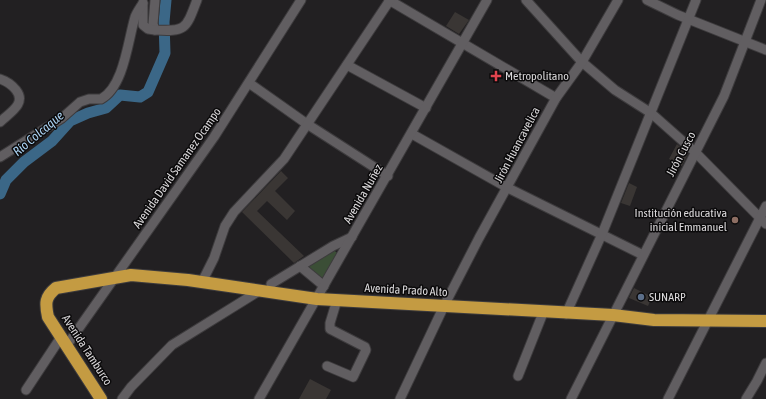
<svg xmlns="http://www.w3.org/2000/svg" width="766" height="399" font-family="'Asap Condensed',sans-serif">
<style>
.green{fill:#3b4e36}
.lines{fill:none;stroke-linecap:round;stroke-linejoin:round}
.river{stroke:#3b6787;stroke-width:11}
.building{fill:#3a3634}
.minor-casing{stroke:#3d3b3d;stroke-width:11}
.highway-casing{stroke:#3d3b3d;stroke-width:14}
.minor{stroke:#615e61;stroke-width:9}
.highway{stroke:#c49b42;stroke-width:12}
.health-dot{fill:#e0444e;stroke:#0b0a0b;stroke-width:1.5}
.education-dot{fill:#8d6e63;stroke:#0b0a0b;stroke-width:1.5}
.service-dot{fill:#5c6f8a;stroke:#0b0a0b;stroke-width:1.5}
.labels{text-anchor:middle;stroke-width:3;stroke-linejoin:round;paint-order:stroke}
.poi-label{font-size:12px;fill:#dad8da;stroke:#0b0a0b;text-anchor:start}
.street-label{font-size:12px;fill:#dad8da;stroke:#0b0a0b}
.water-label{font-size:13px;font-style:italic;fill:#acd4f4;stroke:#0b0a0b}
</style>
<rect width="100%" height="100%" fill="#222022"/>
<polygon class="green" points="333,249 338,254 325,283 304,266"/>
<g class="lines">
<polyline class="river" points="0,194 6,180 24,162 52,141 70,121 88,113 106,108 120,95 140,97 148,92 165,53 164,22 166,0"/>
</g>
<g class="building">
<polygon points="455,12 469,20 459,34 446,26"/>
<polygon points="677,144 688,154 682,166 669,159"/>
<polygon points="281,171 288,178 275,191 295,211 287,220 267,201 257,211 304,256 294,263 242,212"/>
<polygon points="629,183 637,187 630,206 621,203"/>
<polygon points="634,288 652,297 648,306 629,298"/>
<polygon points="310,379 331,390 326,399 299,399"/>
</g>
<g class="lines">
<defs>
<g id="minor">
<path d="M155,0L153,24L155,30C186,32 186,29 197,0"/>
<polyline points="389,0 556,98"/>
<polyline points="526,0 582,62 615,90 651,113 695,152 766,224"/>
<polyline points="647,0 678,15 766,50"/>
<polyline points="143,3 143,25 148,29 155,30"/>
<polyline points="347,65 426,108"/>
<path d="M0,79C6,81 12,85 16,90C27,104 9,113 0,122"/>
<polyline points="249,83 307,124 388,176"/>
<polyline points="412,134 508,188 643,255"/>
<path d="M0,157L62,118L80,102L89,99H101C124,87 128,40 135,17C137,12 140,8 143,3"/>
<polyline points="300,266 324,286"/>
<polyline points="202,282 214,258 225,226 234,212 284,159 390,0"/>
<polyline points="271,284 333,246 352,237"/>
<polyline points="566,314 602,234 696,0"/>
<polyline points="67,345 214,137 301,0"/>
<polyline points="327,366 353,377 366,350 365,347 330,329 330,323 337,300"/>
<polyline points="518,376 543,313"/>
<polyline points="26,390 61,337"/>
<polyline points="122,399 131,387 172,345 259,291"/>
<polyline points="259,399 487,0"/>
<polyline points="400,399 444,306 479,238 556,98 582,62 618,0"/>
<polyline points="571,399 724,96 761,0"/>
<polyline points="668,399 766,206"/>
<polyline points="746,399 757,381 766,363"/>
</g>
<path id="highway" d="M101,399L48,317C45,303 45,297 56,288L131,275L188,280L317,299L613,315L654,320L766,321"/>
</defs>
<use href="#minor" class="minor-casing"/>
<use href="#highway" class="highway-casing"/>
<use href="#minor" class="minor"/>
<use href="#highway" class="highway"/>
</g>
<path class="health-dot" d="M494 70h4v4h4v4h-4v4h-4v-4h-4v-4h4z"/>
<circle class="education-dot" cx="735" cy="220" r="4"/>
<circle class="service-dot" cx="641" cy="297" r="4"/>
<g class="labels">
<g class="poi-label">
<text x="505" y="80">Metropolitano</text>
<text x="727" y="217" text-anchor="end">Institución educativa<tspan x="727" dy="14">inicial Emmanuel</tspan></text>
<text x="649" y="301">SUNARP</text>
</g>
<g class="street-label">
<text transform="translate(517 145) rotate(-62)" y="4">Jirón Huancavelica</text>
<text transform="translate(681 154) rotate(-62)" y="4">Jirón Cusco</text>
<text transform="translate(177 168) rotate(-55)" y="4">Avenida David Samanez Ocampo</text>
<text transform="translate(363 194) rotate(-60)" y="4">Avenida Nuñez</text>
<text transform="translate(406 290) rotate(3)" y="4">Avenida Prado Alto</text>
<text transform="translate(87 350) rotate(57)" y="4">Avenida Tamburco</text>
</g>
<g class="water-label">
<text transform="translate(38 133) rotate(-40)" y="5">Río Colcaque</text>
</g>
</g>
</svg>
